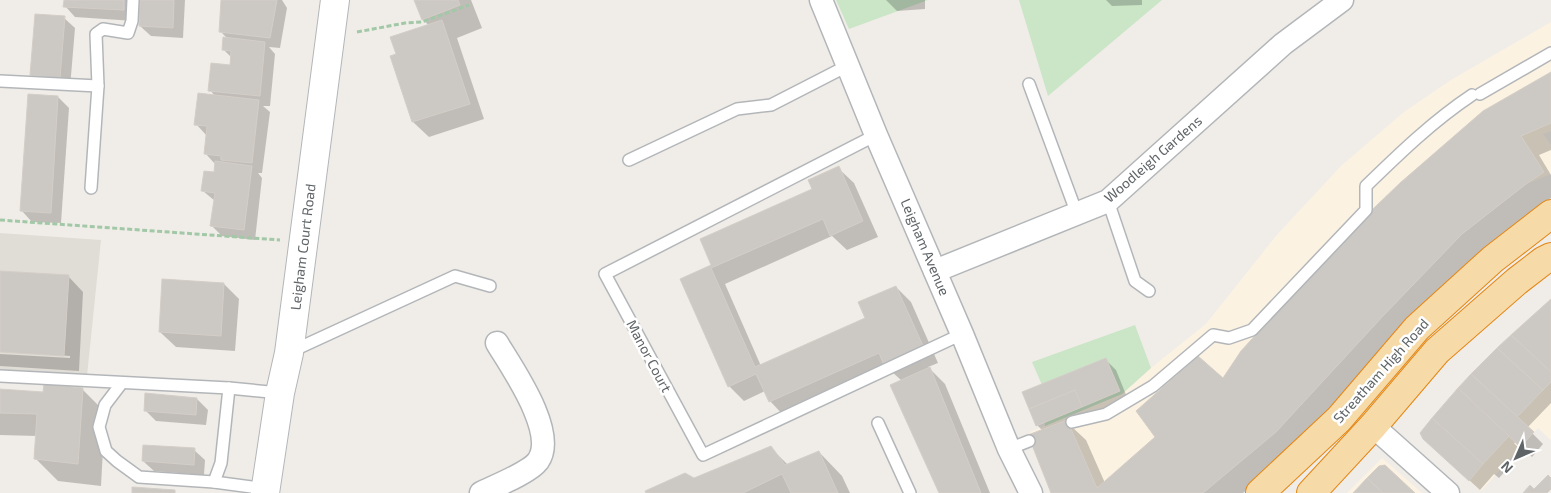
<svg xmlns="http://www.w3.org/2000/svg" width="1551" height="493" font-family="'Exo 2',sans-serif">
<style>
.commercial{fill:#fcf2e2}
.education{fill:#e0ddd6}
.green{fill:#cbe5c7}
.shadow{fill:#0003}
.building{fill:#ccc8c4;stroke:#d4cec7}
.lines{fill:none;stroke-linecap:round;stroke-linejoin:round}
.service-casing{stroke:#b3b6b9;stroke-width:14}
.minor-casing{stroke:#b3b6b9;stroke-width:25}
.tertiary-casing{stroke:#b3b6b9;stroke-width:30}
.trunk-casing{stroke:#e48614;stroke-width:30}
.path{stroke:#a2c8a7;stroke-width:3;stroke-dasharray:5 2.5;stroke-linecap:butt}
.service{stroke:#fff;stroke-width:11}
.minor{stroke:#fff;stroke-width:22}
.tertiary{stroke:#fff;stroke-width:28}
.trunk{stroke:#f6daa8;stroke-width:28}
.labels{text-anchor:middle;stroke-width:5;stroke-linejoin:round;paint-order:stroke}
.street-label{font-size:14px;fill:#5f6467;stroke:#fff}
</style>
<rect width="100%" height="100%" fill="#f0ede8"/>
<g class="commercial">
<polygon points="1551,22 1551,131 1543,134 1551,145 1551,174 1526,184 1462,234 1383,316 1276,432 1203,493 1052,493 1030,432 1122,394 1151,368 1206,324 1276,236 1341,166 1404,112 1451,80"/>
<polygon points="1551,299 1551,440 1538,428 1481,491 1423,439 1458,388 1471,374 1511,335"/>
<polygon points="1382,458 1422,493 1347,493"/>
</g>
<polygon class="education" points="0,233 101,240 87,376 0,371"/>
<g class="green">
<polygon points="836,0 928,0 849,29"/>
<polygon points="1019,0 1162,0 1048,96"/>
<polygon points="1135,325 1151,368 1122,394 1045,426 1042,385 1032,362"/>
</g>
<g class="shadow">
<polygon points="65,0 135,0 134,21 75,17 65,6"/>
<polygon points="141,0 185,0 183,38 151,36 140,26"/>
<polygon points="222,0 282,0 287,8 280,48 269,47 275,54 270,106 263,106 270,112 262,173 258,173 262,178 255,240 222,236 212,226 215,201 203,191 215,174 215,164 205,153 207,136 196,124 215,96 210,90 231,66 232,58 223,49 228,39 220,31"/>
<polygon points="415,0 471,0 482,28 457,38 484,119 429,137 413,122 392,57 397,55 429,26 423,19"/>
<polygon points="886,0 925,0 925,9 897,11"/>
<polygon points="1106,0 1142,0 1142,5 1112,6"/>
<polygon points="64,18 75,28 70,88 42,85 31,75"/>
<polygon points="1551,73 1551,150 1539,155 1551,175 1551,198 1544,203 1295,451 1243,493 1052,493 1043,431 1037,425 1106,360 1116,370 1129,402 1071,426 1086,440 1105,483 1224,380"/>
<polygon points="58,97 69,108 61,223 32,222 22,211"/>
<polygon points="838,168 854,183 878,237 847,250 832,236 725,284 761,366 867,319 896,287 911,302 938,363 928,367 945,384 990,493 940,493 902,381 890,370 785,417 770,401 765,391 744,401 729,386 682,280 713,266 814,190"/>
<polygon points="0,272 68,276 83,292 79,371 0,366 0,354 70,358 70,356 0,351"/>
<polygon points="224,284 239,299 235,351 176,347 160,332"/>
<polygon points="1551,300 1551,403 1527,428 1543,444 1532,457 1516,442 1514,443 1523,452 1499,478 1494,474 1480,490 1436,450"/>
<polygon points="82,389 105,412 101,486 58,481 35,458 37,436 0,435 0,390 44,394"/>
<polygon points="146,395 197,399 208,410 206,425 156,421 145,410"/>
<polygon points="771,448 788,465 819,452 842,476 850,493 647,493 694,479"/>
<polygon points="194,450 205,460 204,475 154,471 143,461"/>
</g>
<g class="building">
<polygon points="64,0 124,0 124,10 63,7"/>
<polygon points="140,0 174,0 173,28 139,26"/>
<polygon points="221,0 277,0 270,38 219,32"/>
<polygon points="414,0 458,0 460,5 422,20"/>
<polygon points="35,14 65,16 60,78 30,75"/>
<polygon points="442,20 470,104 412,122 390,56 396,54 390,37"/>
<polygon points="223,37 265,42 260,96 208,91 211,63 230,65 231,51 222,50"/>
<polygon points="1551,72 1551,123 1521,136 1544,172 1526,184 1462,234 1383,316 1276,432 1203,493 1051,493 1028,435 1067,420 1097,488 1155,437 1136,411 1198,356 1223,378 1241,351 1350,231 1400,183 1483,111"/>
<polygon points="198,93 259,100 252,163 221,160 221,156 204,154 207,126 194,125"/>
<polygon points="28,94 58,96 51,213 20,211"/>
<polygon points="215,161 252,166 244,230 210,226 215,193 201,191 204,171 214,172"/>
<polygon points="839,166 863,221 830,236 823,219 711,268 755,367 865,318 858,302 896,286 924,348 884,365 879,353 769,402 756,374 728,387 680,279 711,265 700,239 812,189 808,180"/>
<polygon points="0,271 69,275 64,356 0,352"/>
<polygon points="162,279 224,283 221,336 159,332"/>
<polygon points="1551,299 1551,372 1511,335"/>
<polygon points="1511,335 1551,372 1551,382 1543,390 1497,348"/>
<polygon points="1497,348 1543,390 1517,417 1471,374"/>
<polygon points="1106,358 1120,391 1082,407 1075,390 1029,409 1022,392"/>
<polygon points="930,367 981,493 939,493 890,385"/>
<polygon points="1471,374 1534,432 1520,447 1458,388"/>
<polygon points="44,384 83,388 78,464 34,459 37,414 0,413 0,389 43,392"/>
<polygon points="1458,388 1509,436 1483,464 1432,418"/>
<polygon points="1075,390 1082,407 1036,426 1029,409"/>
<polygon points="145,393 197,398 196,415 144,411"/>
<polygon points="1432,418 1483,464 1469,481 1423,439 1420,433"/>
<polygon points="143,445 195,448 194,465 142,461"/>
<polygon points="771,446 785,465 819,451 838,493 791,493 782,474 743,493 646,493 645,491 685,473 694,478"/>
<polygon points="1385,465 1415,493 1383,493 1367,478 1379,466"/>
<polygon points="1548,475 1551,478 1551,489 1547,493 1523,493 1530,485 1534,489"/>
<polygon points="1367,478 1383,493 1353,493"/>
<polygon points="132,487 175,490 175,493 132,493"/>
</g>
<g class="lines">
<defs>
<g id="service">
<polyline points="0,81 98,86"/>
<polyline points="1029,84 1077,214"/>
<polyline points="1480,94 1551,53"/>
<polyline points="876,135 605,274 703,455 962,334"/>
<polyline points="629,160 737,109 771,105 849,65"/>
<polyline points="91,188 98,86 96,34 103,29 128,33 132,21 133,0"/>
<polyline points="1108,201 1135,281 1149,291"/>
<polyline points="290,352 455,276 490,286"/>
<polyline points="0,376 229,388 280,393"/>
<polyline points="121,384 105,405 99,427 106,451 117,461 139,477 214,482 221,463 229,388"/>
<path d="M1072,422L1106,414L1153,386L1213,335L1229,338L1252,330L1366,210V186C1400,153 1433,121 1472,95"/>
<polyline points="878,423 910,493"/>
<polyline points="1009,449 1029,441"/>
<polyline points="214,482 266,489"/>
</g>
<g id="minor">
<polyline points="821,0 876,135 962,334 1009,449 1031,493"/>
<polyline points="935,271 1108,201 1283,44 1342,0"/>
<polyline points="1373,426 1448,493"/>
<path d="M481,493C495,486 529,473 538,461C558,433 512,368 497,343"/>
</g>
<polyline id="tertiary" points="265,493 280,393 289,353 335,0"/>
<g id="trunk">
<polyline points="1260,493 1339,419 1417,328 1493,259 1551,214"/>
<polyline points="1311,493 1373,426 1437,351 1517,281 1543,261 1551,257"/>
</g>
</defs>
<use href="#service" class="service-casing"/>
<use href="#minor" class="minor-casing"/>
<use href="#tertiary" class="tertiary-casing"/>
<use href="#trunk" class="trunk-casing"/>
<g class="path">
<polyline points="357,32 405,23 422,22 469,5"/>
<polyline points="0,220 280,240"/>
</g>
<use href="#service" class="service"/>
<use href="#minor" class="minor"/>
<use href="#tertiary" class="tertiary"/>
<use href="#trunk" class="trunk"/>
</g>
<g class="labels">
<g class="street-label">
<text transform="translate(1153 159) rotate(-41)" y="5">Woodleigh Gardens</text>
<text transform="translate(303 247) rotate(-83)" y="5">Leigham Court Road</text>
<text transform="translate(925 247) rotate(67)" y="5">Leigham Avenue</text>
<text transform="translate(649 356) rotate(62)" y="5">Manor Court</text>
<text transform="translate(1381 371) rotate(-48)" y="5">Streatham High Road</text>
</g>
</g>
<g transform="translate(1516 458) rotate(225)" stroke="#ffffff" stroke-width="4" paint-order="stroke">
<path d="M0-4L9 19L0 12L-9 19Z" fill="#5f6467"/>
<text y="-8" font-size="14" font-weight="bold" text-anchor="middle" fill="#5f6467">N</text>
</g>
</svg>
